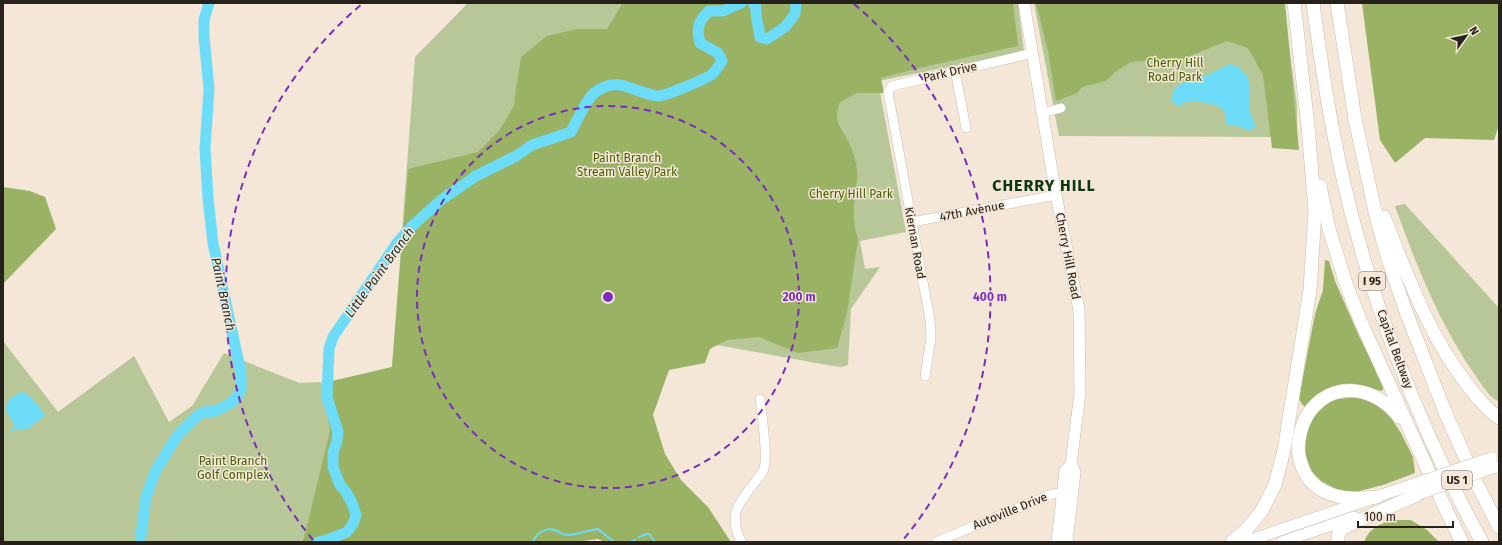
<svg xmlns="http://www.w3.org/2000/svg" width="1502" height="545" font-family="'Fira Sans',sans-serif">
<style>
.green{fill:#b7c798}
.forest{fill:#99b263}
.water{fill:#6cdcf8}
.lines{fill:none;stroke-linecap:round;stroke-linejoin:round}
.stream{stroke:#6cdcf8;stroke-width:2}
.river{stroke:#6cdcf8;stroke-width:11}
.minor-casing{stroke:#cbbeaf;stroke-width:10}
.major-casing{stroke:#cbbeaf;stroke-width:12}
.highway-casing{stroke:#cbbeaf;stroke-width:14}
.minor{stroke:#fff;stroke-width:9}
.major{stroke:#fff;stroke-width:11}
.highway{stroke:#fff;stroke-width:13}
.major-bridge-casing{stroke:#cbbeaf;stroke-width:12;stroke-linecap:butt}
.major-bridge{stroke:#fff;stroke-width:11}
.ring{fill:none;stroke:#7b2cbf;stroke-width:2;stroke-dasharray:7 5}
.labels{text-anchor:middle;stroke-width:3;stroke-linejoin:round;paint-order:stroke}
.shield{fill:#f4e7d7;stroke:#645c53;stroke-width:1}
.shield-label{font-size:11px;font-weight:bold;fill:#26211b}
.park-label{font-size:12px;fill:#495e00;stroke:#f4e7d7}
.street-label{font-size:12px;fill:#26211b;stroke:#f4e7d7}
.water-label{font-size:13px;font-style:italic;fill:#192d32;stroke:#f4e7d7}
.district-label{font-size:16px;font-weight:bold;letter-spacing:1px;fill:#0b3813;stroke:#f4e7d7}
.centre{fill:#7b2cbf;stroke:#f4e7d7;stroke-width:2}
.ring-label{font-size:12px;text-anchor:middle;font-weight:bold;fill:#7b2cbf;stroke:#f4e7d7;stroke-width:3;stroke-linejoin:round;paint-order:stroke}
</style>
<rect width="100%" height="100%" fill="#f4e7d7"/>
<g class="green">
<polygon points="468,3 1018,3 1024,52 878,81 906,232 860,241 865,269 880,267 851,309 848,365 842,367 833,366 584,321 430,542 3,542 3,341 58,412 134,356 169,422 192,406 224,353 299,383 321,382 322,385 392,367 415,57"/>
<polygon points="1034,3 1283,3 1297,105 1297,137 1059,136"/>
<path d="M1405,204L1499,308V402C1488,396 1482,385 1475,375C1439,323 1416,265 1395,206Z"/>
</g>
<g class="forest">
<path d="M622,3H1013L1018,46L919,68L881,78L884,93H857L840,102C833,123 839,123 848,141C853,150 856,160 857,170C858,178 856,187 855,194C853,209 853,226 858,239L847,313L837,348L798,353L759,337L727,340L710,349L705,363L669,370L653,415L665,454L681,480L708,507L731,542H605L598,539L575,542H303L330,431L323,383L392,367L408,169L478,152L499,131L514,106L516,88L521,57L547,36L577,29H607L621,6Z"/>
<polygon points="1036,3 1285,3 1299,150 1272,148 1263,75 1248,48 1227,41 1168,65 1152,60 1131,62 1115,72 1106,81 1082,87 1077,93 1056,101 1048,51"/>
<polygon points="1362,3 1499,3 1499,125 1494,140 1425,138 1395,163 1380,140"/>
<polygon points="3,187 30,191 45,197 56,229 3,284"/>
<polygon points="1325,260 1329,261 1335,281 1359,336 1384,387 1382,391 1357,385 1345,385 1335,387 1310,405 1305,407 1301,403 1299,398 1315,314 1323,290"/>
<polygon points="1356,397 1374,403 1389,415 1401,433 1413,457 1415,473 1383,485 1352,493 1336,489 1321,481 1311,471 1305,453 1303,436 1311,420 1327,403 1338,399"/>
<path d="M1392,520H1411L1427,530L1439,542H1364C1368,529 1380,524 1392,520Z"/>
</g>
<g class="water">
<path d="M1229,64L1239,67L1247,76L1250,87V112L1256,127L1249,131L1238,126L1227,125C1225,121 1227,116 1225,113C1223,104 1198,101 1190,101C1182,102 1182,109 1173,103C1167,81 1196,80 1210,74C1216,71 1223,67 1229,64Z"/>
<path d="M21,392C33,395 39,407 45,416L27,429H16L11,433L10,432C12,430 15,427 14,424C14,422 10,418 9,416C1,403 11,398 21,392Z"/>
</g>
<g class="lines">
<g class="stream">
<polyline points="639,537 646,534 649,534 655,542"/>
<path d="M533,542C536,533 546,527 555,530C560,532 562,535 567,535C578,535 588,530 598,529L614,542"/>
<polyline points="630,542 635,540"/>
</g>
<g class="river">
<path d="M753,3L756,7C755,18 759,26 760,37L767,39L785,27L795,14L796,3"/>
<polyline points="140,542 146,497 156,470 177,436 197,416 204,412 216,411 229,404 236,398 241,390 241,373 213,243 208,198 205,149 209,89 204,37 204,20 209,3"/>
<path d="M318,542L327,540L347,532L353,524L356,515L352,503L346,492L340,485L333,467V453L337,441L338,432L327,397L329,349L333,337L397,243L411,227L441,200L476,176L516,156L532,145L571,132C576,122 587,99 594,93C619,74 633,93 657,96C664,97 705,79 711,75C716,71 719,66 722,61L718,53L700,43C696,28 698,22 709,11H723L741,3"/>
</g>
<defs>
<g id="minor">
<polyline points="955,70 966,128"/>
<polyline points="1042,113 1061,108"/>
<polyline points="912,222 1056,195"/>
<polyline points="925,376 931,338 930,320 888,92 892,86 1033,53"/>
<path d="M741,542C728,513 738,505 755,482C758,478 762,474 764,469C768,455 762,415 760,399"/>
<polyline points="936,542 1052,494 1063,493"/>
</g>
<g id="major">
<polyline points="1024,3 1056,195 1079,310 1080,393 1071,464 1075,472 1067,542"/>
<polyline points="1057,542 1065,471 1071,464"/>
<polyline points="1245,542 1414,484"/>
<polyline points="1282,542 1354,517"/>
</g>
<g id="highway">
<path d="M1313,3C1320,56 1328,109 1339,161C1367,292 1417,425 1482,542"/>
<polyline points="1337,3 1355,119 1376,216 1388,259 1405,309 1445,412 1478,486 1499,527"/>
<polyline points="1320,186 1329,229 1347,287 1361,322 1447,512 1462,542"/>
<path d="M1384,217C1407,274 1428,334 1466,383C1476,396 1486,409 1499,418"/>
<path d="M1377,497C1364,498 1351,500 1337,496C1271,480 1297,377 1362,392C1378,396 1389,404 1399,417"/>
<polyline points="1232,542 1246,530 1261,512 1275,485 1284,450 1310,290 1315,211 1308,126 1294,3"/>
<polyline points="1338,542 1338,534 1344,527 1419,494"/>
</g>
</defs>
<use href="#minor" class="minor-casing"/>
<use href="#major" class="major-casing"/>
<use href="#highway" class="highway-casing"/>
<use href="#minor" class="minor"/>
<use href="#major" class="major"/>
<use href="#highway" class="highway"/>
<defs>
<g id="major-bridge">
<polyline points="1414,484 1491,458"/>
<polyline points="1419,494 1495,467"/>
</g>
</defs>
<use href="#major-bridge" class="major-bridge-casing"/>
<use href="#major-bridge" class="major-bridge"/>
</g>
<g class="ring">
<circle cx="608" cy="297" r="191"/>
<path d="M313 540A382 382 0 0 1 362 4M854 4A382 382 0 0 1 903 540"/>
</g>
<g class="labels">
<g class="shield">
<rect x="1359" y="272" width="26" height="18" rx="3"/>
<rect x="1442" y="471" width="30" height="18" rx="3"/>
</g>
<g class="shield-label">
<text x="1372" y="285">I 95</text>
<text x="1457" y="484">US 1</text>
</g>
<g class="park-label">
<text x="1175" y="67">Cherry Hill<tspan x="1175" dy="14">Road Park</tspan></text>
<text x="627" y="162">Paint Branch<tspan x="627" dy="14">Stream Valley Park</tspan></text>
<text x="851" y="198">Cherry Hill Park</text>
<text x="233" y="465">Paint Branch<tspan x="233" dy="14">Golf Complex</tspan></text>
</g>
<g class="street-label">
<text transform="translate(950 72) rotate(-13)" y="4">Park Drive</text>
<text transform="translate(972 211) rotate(-11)" y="4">47th Avenue</text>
<text transform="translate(915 243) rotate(80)" y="4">Kiernan Road</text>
<text transform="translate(1068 256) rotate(79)" y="4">Cherry Hill Road</text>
<text transform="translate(1395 349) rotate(70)" y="4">Capital Beltway</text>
<text transform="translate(1010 511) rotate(-22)" y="4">Autoville Drive</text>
</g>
<g class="water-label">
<text transform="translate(379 272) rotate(-54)" y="5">Little Paint Branch</text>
<text transform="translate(224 294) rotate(78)" y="5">Paint Branch</text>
</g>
<g class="district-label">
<text x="1044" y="191">CHERRY HILL</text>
</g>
</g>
<circle cx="608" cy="297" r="6" class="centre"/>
<g class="ring-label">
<text x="799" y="301">200 m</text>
<text x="990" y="301">400 m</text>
</g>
<rect width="1502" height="545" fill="none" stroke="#26211b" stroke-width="8"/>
<g transform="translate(1466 36) rotate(57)" stroke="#f4e7d7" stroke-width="3" paint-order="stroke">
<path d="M0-3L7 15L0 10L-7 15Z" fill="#26211b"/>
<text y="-6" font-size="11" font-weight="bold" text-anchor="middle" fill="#26211b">N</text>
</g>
<path d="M1358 521v6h95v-6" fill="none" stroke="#26211b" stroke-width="2"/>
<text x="1364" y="521" font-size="12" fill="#26211b" stroke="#f4e7d7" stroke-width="3" paint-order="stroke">100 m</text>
</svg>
